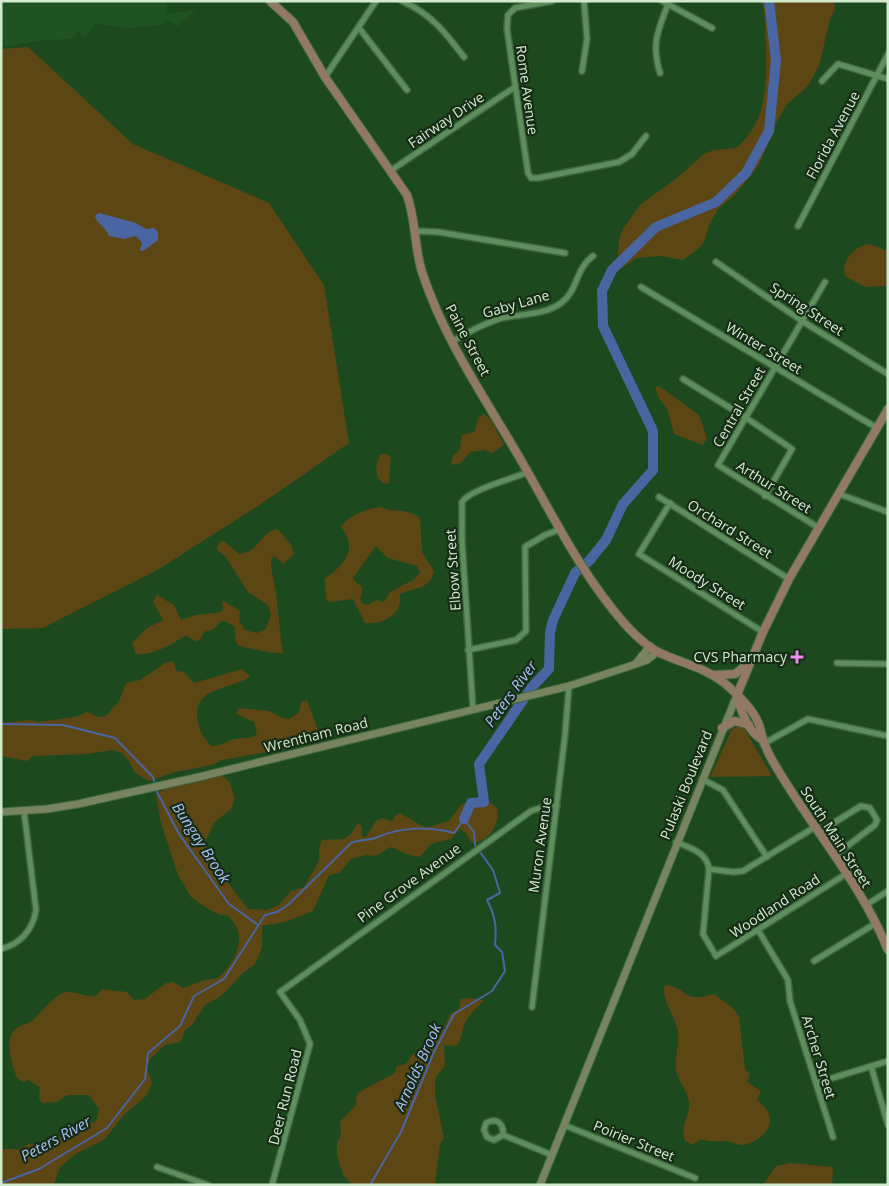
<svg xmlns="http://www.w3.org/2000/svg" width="889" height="1186" font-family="'Open Sans',sans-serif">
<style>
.built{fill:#1f5422}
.green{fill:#5c4614;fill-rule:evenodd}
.water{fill:#4a66a2}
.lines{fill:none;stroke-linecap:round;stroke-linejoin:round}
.stream{stroke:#4a66a2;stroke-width:2}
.river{stroke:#4a66a2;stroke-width:10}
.street-casing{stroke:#3f6740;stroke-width:8}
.secondary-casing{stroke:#3f6740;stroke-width:9}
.primary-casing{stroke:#3f6740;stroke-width:10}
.street{stroke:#5e8e5e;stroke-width:5}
.secondary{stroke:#788460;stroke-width:7}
.primary{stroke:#917963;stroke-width:8}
.poi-dot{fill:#ef8bf7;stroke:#172b17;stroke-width:2}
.labels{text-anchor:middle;stroke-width:4.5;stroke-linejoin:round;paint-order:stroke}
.street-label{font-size:14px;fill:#d1ead0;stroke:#172b17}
.poi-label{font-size:14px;fill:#d1ead0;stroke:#172b17;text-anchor:end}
.water-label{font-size:15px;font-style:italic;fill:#a7c0f4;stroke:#172b17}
</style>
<rect width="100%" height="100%" fill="#1c4a1e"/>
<polygon class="built" points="1,1 166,1 167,14 196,10 178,26 168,21 163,25 128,28 95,24 86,38 82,37 79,30 72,39 46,40 1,47"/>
<g class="green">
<path d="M762,1H834L835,10L830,19L819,66L808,86L787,104L776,123L759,165L735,195L718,209L709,225L705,240L699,248L683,260L660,256L637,258L618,270H614L618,256L619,240L623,229L640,205L677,178L704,154L714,150L736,148C766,124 767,86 766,51C765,34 766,18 762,1Z"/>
<polygon points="28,47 133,144 269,203 324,285 349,443 264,502 159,569 43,628 1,629 1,49"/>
<path d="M870,244L888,251V286L865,287L845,276C841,260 854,246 870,244Z"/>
<polygon points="659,386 699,415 707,438 703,445 674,434 668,411 658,397 655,387"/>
<polygon points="484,414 492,421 504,445 492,453 484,450 470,452 461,463 451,465 453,456 460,449 462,435 474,432 479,417"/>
<path d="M381,454H387L391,458L389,483L386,484C374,480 374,464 381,454Z"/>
<path d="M380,507C397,514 406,507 420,518L422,552L434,571C430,590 413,588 400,594C399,599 401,602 399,606C394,620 377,624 365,623L353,599L330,602L326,599L325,578C344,566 359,548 341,527C350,514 365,510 380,507ZM376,546L388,558L417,566L420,572L415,579L390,592L384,602L377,600L368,605L363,604L360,600C366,583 360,589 353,578Z"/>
<path d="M278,529L291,545L294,554L283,564L275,556L271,559C271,574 276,587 277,602C279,619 280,636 283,653C279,655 241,647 238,645C234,642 236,631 234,626L224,621L220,622L214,629L204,632L200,640L195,641L186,635C173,644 152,656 136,654L132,643L147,628L163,620L153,602L157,595L174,605L181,620L196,615L221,612L223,609L222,601H224L240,611L239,621L245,630L257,633L266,629L271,615L268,605L248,592L225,556L217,550L219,542L224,541L239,554C260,552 260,531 278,529Z"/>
<path d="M174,661L176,671L184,672L194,683L242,669L250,676C233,690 196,686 197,715C198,729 202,736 211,746C224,745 225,742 234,739C244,737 249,740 257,734L254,722L236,714L239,708L269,711L280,717L289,719L299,712L301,702L307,700L318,730L319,738L300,746L222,760L212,765L175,772L149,781L135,773L128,760L122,753L112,750L88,754L33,756L27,761L1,756V723L31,720L37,722L76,717L87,712L98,717L106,716L119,701L126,683L140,680L165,663Z"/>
<polygon points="738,726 744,728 772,776 710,777 732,729"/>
<path d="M221,775L230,782L235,799L231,809L214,823L205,843L226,880L248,909L267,910L279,905L291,891L304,887L319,861V848L322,840L344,839L351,834L358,823L362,826V835L365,838L376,821L383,818L392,822L395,816L400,813L422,826L429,827L449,821L461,805L472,800H487L497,808C500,824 490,842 472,843L465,832L460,829L451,839L431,844L420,857L409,855L391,847L375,856L366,855L351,859L339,873L329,875L313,911L285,922L262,926V948L255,964L243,973L221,996L205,1005L192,1025L185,1030L181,1042L165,1045L150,1059L147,1069L152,1083L146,1096L124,1115L104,1140L77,1153L60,1167L54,1184L1,1185V1149H20L31,1143L41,1148L45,1143L54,1141L80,1125L94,1122L97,1119L99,1109L89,1095H68L56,1102L42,1103L39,1098L40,1087L28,1080L23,1082L17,1078C12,1064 2,1038 18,1027C23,1024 28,1024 33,1020C43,1011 49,1001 61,994C71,988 85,998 96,996L102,989L127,992L134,1000L145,999L166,983L173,982L183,988L205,980L218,978C236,962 250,934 227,915H220L208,909L191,897L178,875L160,820L156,793L177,785L189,784L192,781Z"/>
<path d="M665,985C689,987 680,1004 714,994L734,1009L739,1017L745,1069L750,1074L747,1082L761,1091L757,1099C761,1104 767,1109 769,1114C775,1130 755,1144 742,1145C737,1145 735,1143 731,1142C721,1139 714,1144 701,1139L693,1145L685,1141C679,1129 690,1116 689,1103C688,1091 678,1081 676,1070C674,1057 681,1041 677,1028C674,1016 660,995 665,985Z"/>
<path d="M469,998L484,1000C477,1007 470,1014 465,1023C461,1032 463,1039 456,1046L444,1045L445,1066L436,1077L435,1083V1095L444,1138L440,1144L435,1185H353L343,1175L337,1156V1143L341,1135L340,1122L356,1105C356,1102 356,1096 358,1093C361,1091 390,1075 394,1074L397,1066L406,1064L412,1055L420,1051L422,1043L431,1044C440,1036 446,1026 450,1014L459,1009L461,999Z"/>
<polygon points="791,1163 833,1167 832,1185 763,1185 776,1166"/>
</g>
<path class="water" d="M99,213L136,223L146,229L154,228L158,232V240L143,251L140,250L142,243L136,236L124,239L109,236C106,227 97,224 95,216Z"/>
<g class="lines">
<g class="stream">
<polyline points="1,724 63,725 115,738 153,777 155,785"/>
<polyline points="156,790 179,834 229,904 258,925"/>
<path d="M1,1183L39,1169L107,1128L145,1079L148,1053L180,1026L194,996L224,979L265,915L277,912L288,905L351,843C359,839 370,841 378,837C401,827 429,826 454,833L464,819L474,832L475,845L493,870L500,893L487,900C495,915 497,927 495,945L502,952L505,971L492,991L454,1014L434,1052L401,1132L370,1185"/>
</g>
<polyline class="river" points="464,819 471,803 484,802 479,764 532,687 549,669 550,633 553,620 575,573 589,561 606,540 623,504 653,470 653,431 603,326 602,291 612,270 656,227 716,202 746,173 769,131 776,60 769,1"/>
<defs>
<g id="street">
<path d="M402,1C431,14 445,32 464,57"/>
<polyline points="552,1 515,8 508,15 507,29 528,173 531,178 538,178 619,162 632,154 646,136"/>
<polyline points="662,1 712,28"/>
<polyline points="359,28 407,90"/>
<polyline points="582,71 587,39 584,1"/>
<path d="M660,73C651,43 658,31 668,4"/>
<polyline points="325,77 376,1"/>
<polyline points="822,81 838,64 888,79"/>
<polyline points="390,171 515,87"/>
<polyline points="798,226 888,54"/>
<polyline points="416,231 438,232 565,253"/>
<polyline points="716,262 802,321 888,374"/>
<polyline points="641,287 877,428"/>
<path d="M453,341C469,332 484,323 502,318C521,314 545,315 561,303C578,291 575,269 593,256"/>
<polyline points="683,379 745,417 792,449 765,496"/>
<polyline points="839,494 888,512"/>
<polyline points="659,497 789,579"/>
<polyline points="670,503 639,554 763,632"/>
<polyline points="819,528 718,465 825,282"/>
<polyline points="468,650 516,640 526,631 525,547 545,535 561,529"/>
<polyline points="837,663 888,664"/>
<path d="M473,709L462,541V502C471,489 512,479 528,472"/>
<polyline points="763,744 808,719 888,736"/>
<polyline points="702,779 723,790 767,857"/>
<polyline points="819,832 861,806 870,808 877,820 875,825 834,856"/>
<path d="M676,842C690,848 707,852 709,869L703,934L716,956L846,874"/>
<polyline points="709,869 733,872 743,871 815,827"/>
<polyline points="866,905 888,891"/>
<polyline points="758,930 788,980 790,1001 833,1137"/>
<path d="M1,949C20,944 33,930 36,910L24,811"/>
<polyline points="814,961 876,923"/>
<polyline points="532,1007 565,735 569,686"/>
<polyline points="871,1066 888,1125"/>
<polyline points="816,1083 888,1061"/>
<polyline points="564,1125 695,1178"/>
<path d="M503,1135L494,1140L487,1137L484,1130L486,1123C497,1117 504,1124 503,1135L552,1155"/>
<polyline points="157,1167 208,1185"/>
<polyline points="272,1185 310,1044 300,1020 280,992 531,811 543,807 557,806"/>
</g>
<g id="secondary">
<polyline points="637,662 650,646"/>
<polyline points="1,812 47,809 78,804 199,777 569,686 633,665 647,660 657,652"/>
<polyline points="540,1185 737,695"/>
</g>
<g id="primary">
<path d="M270,1L293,22L325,77L407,195C416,220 414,246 422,272C443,337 484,397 518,455C551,512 581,574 624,623C633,633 647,647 660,653C684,664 708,668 729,687C742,699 758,714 761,732C764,744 768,754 775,765C811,827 861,883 888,950"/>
<polyline points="714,675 735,674 749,663"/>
<polyline points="737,695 763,632 789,579 888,409"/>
<path d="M737,696C741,711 748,731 761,739"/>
<polyline points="722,728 735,721 749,725"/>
</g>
</defs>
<use href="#street" class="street-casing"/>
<use href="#secondary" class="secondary-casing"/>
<use href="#primary" class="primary-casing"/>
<use href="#street" class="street"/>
<use href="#secondary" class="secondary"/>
<use href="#primary" class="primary"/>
</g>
<path class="poi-dot" d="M794.5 649.5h5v5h5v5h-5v5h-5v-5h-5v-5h5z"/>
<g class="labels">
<g class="street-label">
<text transform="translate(527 90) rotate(82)" y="5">Rome Avenue</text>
<text transform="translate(446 120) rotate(-34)" y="5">Fairway Drive</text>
<text transform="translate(833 135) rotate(-62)" y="5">Florida Avenue</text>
<text transform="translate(516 304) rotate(-16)" y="5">Gaby Lane</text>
<text transform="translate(807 309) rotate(33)" y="5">Spring Street</text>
<text transform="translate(468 340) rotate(62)" y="5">Paine Street</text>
<text transform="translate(764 348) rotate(31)" y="5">Winter Street</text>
<text transform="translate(739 407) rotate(-60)" y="5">Central Street</text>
<text transform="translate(774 487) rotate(32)" y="5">Arthur Street</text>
<text transform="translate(730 529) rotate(32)" y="5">Orchard Street</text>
<text transform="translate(453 570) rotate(-94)" y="5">Elbow Street</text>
<text transform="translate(707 583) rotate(32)" y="5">Moody Street</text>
<text transform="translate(316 735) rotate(-14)" y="5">Wrentham Road</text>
<text transform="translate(686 785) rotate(-68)" y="5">Pulaski Boulevard</text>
<text transform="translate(836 837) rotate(57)" y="5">South Main Street</text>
<text transform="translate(540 845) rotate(-82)" y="5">Muron Avenue</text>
<text transform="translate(409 883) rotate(-36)" y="5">Pine Grove Avenue</text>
<text transform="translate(775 906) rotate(-33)" y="5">Woodland Road</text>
<text transform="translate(819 1057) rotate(73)" y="5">Archer Street</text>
<text transform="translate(285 1097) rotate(-76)" y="5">Deer Run Road</text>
<text transform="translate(634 1141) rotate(22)" y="5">Poirier Street</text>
</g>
<g class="poi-label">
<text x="787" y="662">CVS Pharmacy</text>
</g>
<g class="water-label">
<text transform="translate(511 694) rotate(-54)" y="5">Peters River</text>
<text transform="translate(201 843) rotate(57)" y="5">Bungay Brook</text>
<text transform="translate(418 1067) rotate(-66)" y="5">Arnolds Brook</text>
<text transform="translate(56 1139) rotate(-29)" y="5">Peters River</text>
</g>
</g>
<rect width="889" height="1186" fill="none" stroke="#d1ead0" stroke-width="5"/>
</svg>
